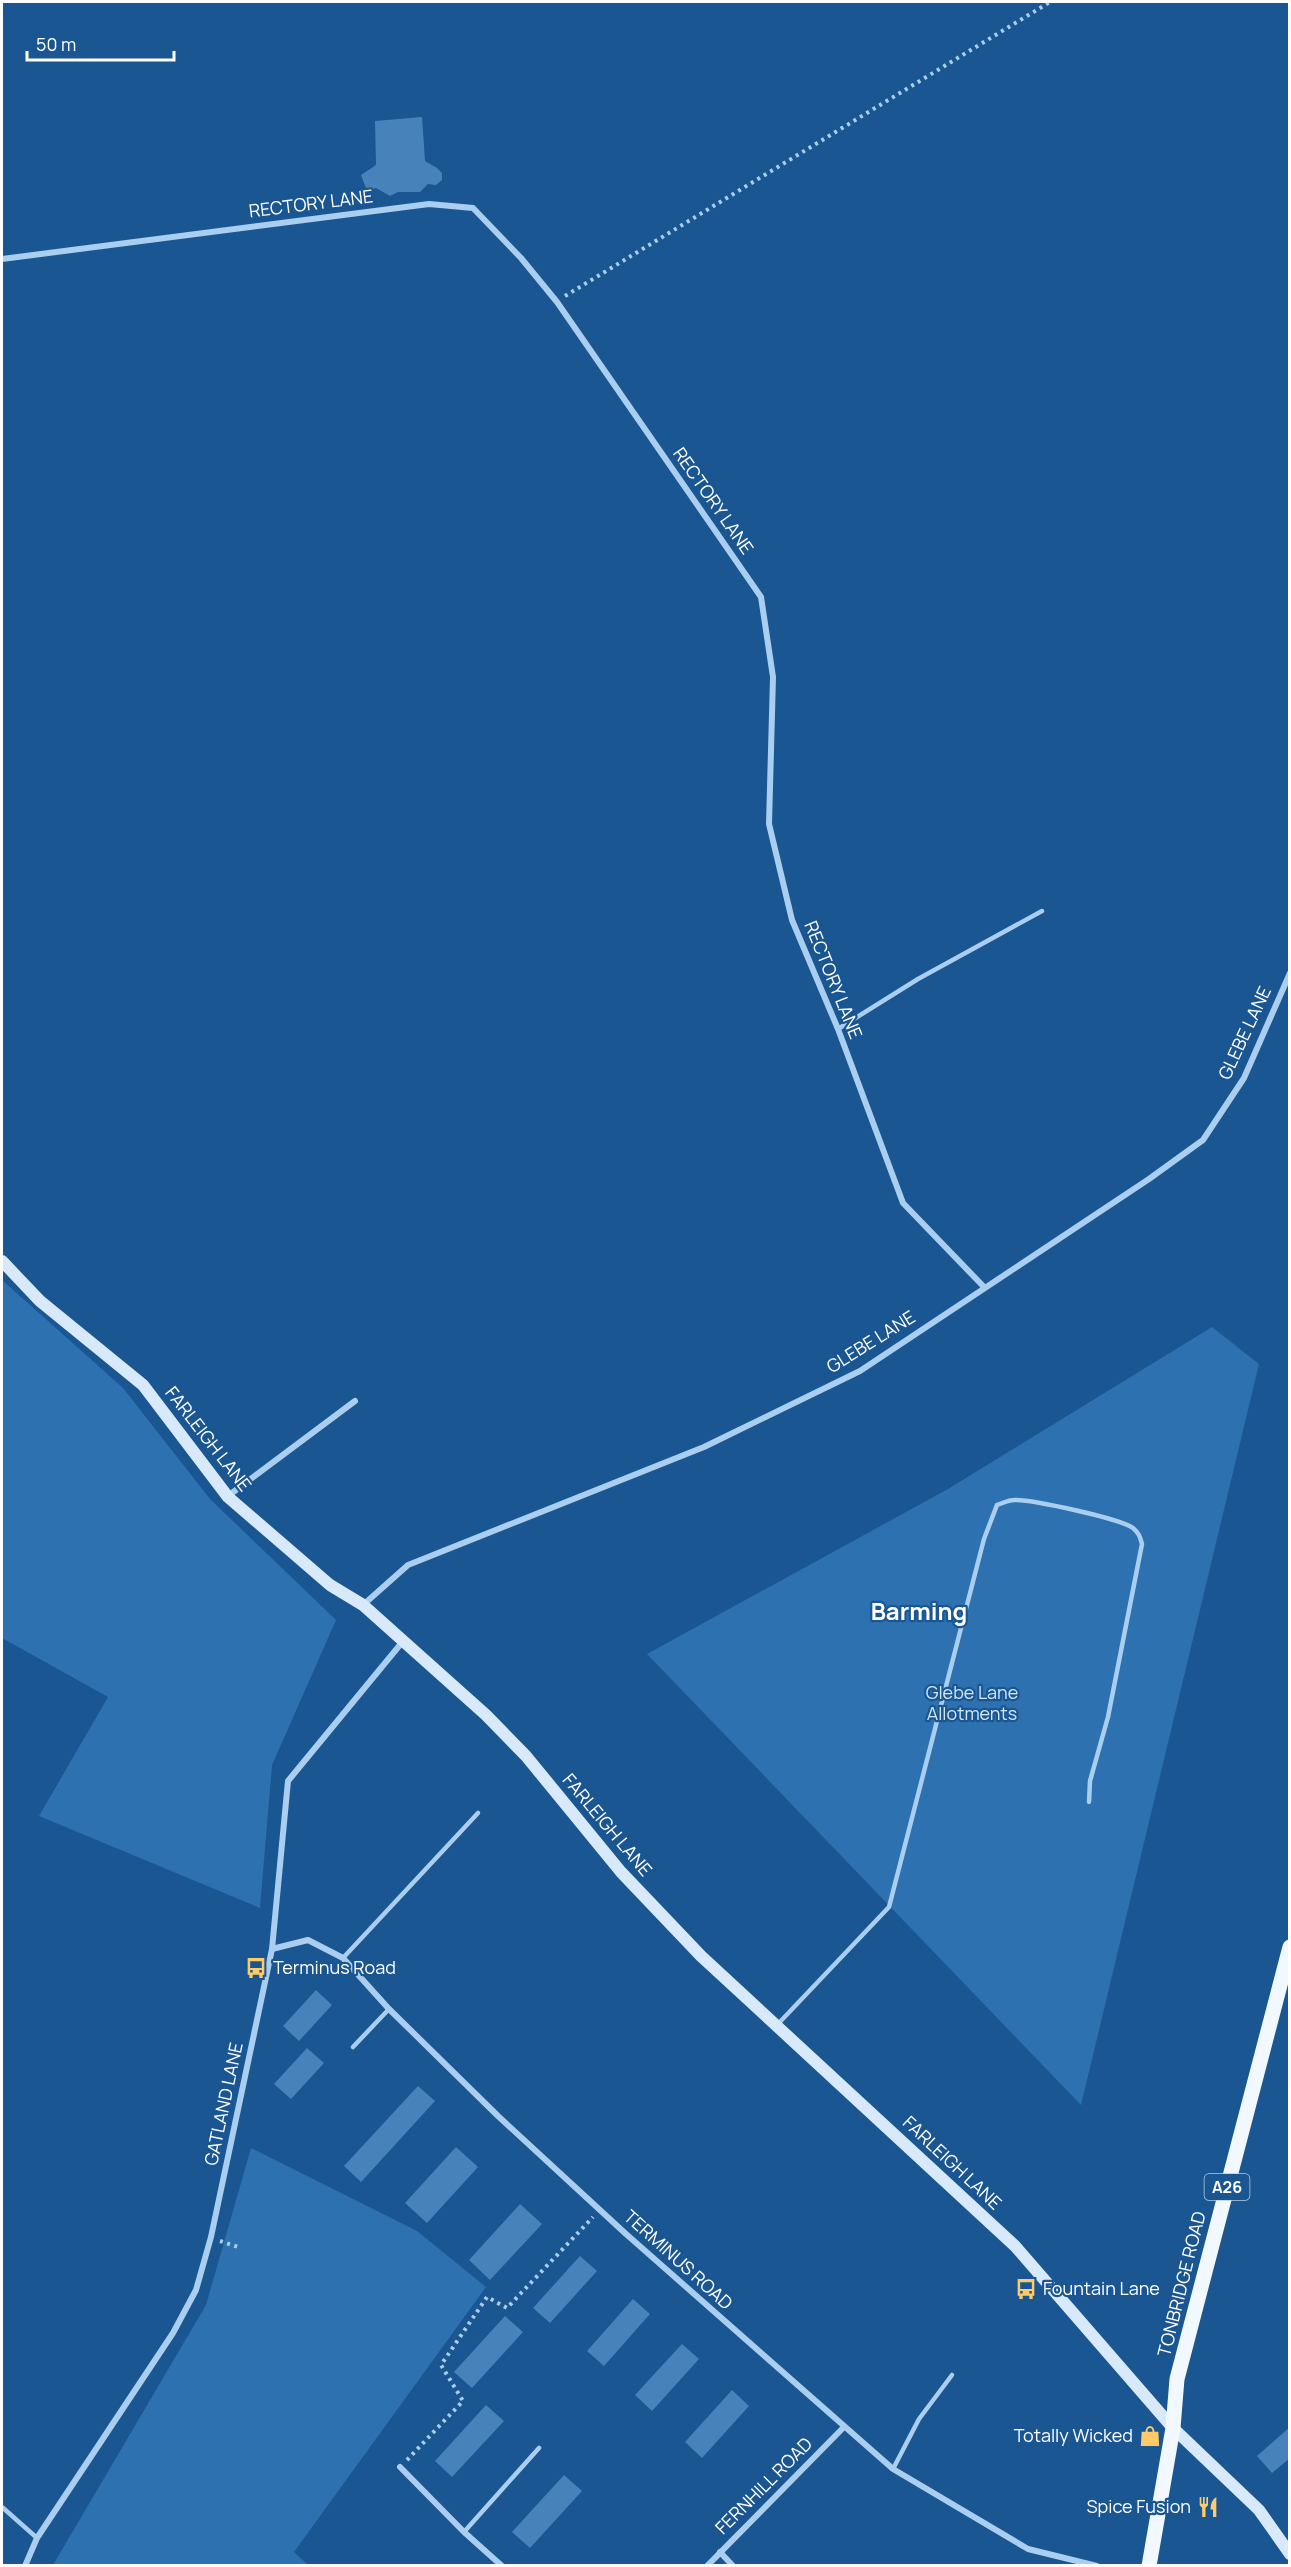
<svg xmlns="http://www.w3.org/2000/svg" width="1291" height="2567" font-family="Manrope,sans-serif">
<style>
.green{fill:#2d71b1}
.building{fill:#4782bb}
.lines{fill:none;stroke-linecap:round;stroke-linejoin:round}
.path{stroke:#aaceef;stroke-width:4;stroke-dasharray:3 4.5;stroke-linecap:butt}
.lane{stroke:#aaceef;stroke-width:4.5}
.street{stroke:#aaceef;stroke-width:6}
.secondary{stroke:#d8e9fb;stroke-width:12}
.primary{stroke:#f2f8ff;stroke-width:15}
.labels{text-anchor:middle;stroke-width:4.5;stroke-linejoin:round;paint-order:stroke}
.shield{fill:#1a5692;stroke:#baccde;stroke-width:1.5}
.shield-label{font-size:16px;font-weight:bold;fill:#fff}
.street-label{font-size:18px;fill:#fff;stroke:#1a5692}
.park-label{font-size:18px;fill:#d1e7fb;stroke:#1a5692}
.poi-label{font-size:18px;fill:#fff;stroke:#1a5692;text-anchor:start}
.district-label{font-size:24px;font-weight:bold;fill:#fff;stroke:#1a5692}
</style>
<rect width="100%" height="100%" fill="#1a5692"/>
<g class="green">
<polygon points="2,1280 123,1388 210,1499 336,1620 272,1765 260,1908 39,1816 108,1697 2,1638"/>
<polygon points="1212,1327 1259,1364 1081,2105 647,1654 948,1489"/>
<polygon points="251,2148 417,2231 486,2287 294,2552 308,2565 53,2565 206,2305"/>
</g>
<g class="building">
<polygon points="422,117 425,161 437,168 442,173 442,180 436,185 428,184 420,192 398,192 390,196 376,188 367,191 361,175 376,165 375,121"/>
<polygon points="316,1990 332,2005 299,2041 283,2026"/>
<polygon points="307,2048 324,2063 291,2099 274,2084"/>
<polygon points="418,2086 435,2101 361,2182 344,2166"/>
<polygon points="456,2147 478,2167 427,2223 405,2203"/>
<polygon points="520,2204 542,2224 490,2280 469,2260"/>
<polygon points="580,2256 597,2271 550,2323 533,2308"/>
<polygon points="633,2299 650,2314 604,2366 587,2351"/>
<polygon points="505,2316 523,2332 472,2388 454,2372"/>
<polygon points="682,2344 699,2359 652,2411 635,2395"/>
<polygon points="732,2390 749,2406 702,2458 685,2442"/>
<polygon points="486,2405 504,2421 452,2477 435,2461"/>
<polygon points="1290,2427 1290,2458 1272,2473 1257,2456"/>
<polygon points="564,2475 582,2491 530,2548 512,2532"/>
</g>
<g class="lines">
<g class="path">
<polyline points="565,296 1050,2"/>
<polyline points="220,2241 241,2248"/>
<polyline points="407,2460 463,2401 441,2365 487,2297 507,2308 593,2217"/>
</g>
<g class="lane">
<polyline points="838,1029 918,979 1042,911"/>
<polyline points="343,1958 478,1813"/>
<path d="M777,2025L889,1907L984,1539L997,1505C1003,1503 1008,1500 1015,1500C1034,1500 1118,1518 1133,1528C1139,1533 1140,1537 1142,1544L1108,1717L1090,1781L1089,1802"/>
<polyline points="353,2047 389,2009"/>
<polyline points="893,2469 919,2419 952,2375"/>
<polyline points="2,2507 37,2538"/>
<polyline points="464,2532 539,2448"/>
</g>
<g class="street">
<polyline points="2,259 429,204 473,208 521,258 557,302 761,597 773,677 769,824 792,920 838,1029 903,1203 984,1287"/>
<polyline points="228,1496 355,1401"/>
<polyline points="363,1605 408,1565 704,1447 860,1371 1149,1179 1203,1140 1244,1078 1290,973"/>
<polyline points="272,1949 308,1940 343,1958 389,2009 498,2116 626,2234 893,2469 1028,2549 1097,2566"/>
<polyline points="400,2467 464,2532 502,2566"/>
<polyline points="720,2552 733,2566"/>
<polyline points="25,2566 37,2538 173,2333 196,2290 211,2237 272,1949 288,1781 404,1640"/>
<polyline points="707,2566 843,2428"/>
</g>
<polyline class="secondary" points="2,1261 40,1301 143,1385 228,1497 330,1585 363,1605 486,1715 526,1756 621,1872 701,1956 1015,2246 1173,2428 1259,2510 1290,2554"/>
<polyline class="primary" points="1149,2566 1173,2428 1177,2379 1290,1947"/>
</g>
<defs>
<symbol id="bus-bare" viewBox="-9 -9 18 18"><path d="M-5-6H5V4H4V6H2V4H-2V6H-4V4H-5ZM-3.5-4V0h7V-4ZM-3.5 1.2v1.5H-2V1.2ZM2 1.2v1.5H3.5V1.2Z" fill="#ffca68" stroke="#1a5692" stroke-width="2.5" paint-order="stroke"/></symbol>
<symbol id="shop-bare" viewBox="-9 -9 18 18"><path d="M-5-2.5h2.3a2.7 3.5 0 0 1 5.4 0H5L5.5 6h-11ZM-1.5-2.5h3a1.5 2.3 0 0 0-3 0Z" fill="#ffca68" stroke="#1a5692" stroke-width="2.5" paint-order="stroke"/></symbol>
<symbol id="restaurant-bare" viewBox="-9 -9 18 18"><path d="M-5-6h1v4h1v-4h1v4h1v-4h1v5L-1.5 .5V6h-2V.5L-5-1ZM5-6V6H3V1.5H1.5Q1.5-4 5-6Z" fill="#ffca68" stroke="#1a5692" stroke-width="2.5" paint-order="stroke"/></symbol>
</defs>
<g fill-rule="evenodd">
<use href="#bus-bare" x="241" y="1953" width="30" height="30"/>
<use href="#bus-bare" x="1011" y="2274" width="30" height="30"/>
<use href="#shop-bare" x="1135" y="2421" width="30" height="30"/>
<use href="#restaurant-bare" x="1193" y="2492" width="30" height="30"/>
</g>
<g class="labels">
<rect class="shield" x="1204.5" y="2174" width="45" height="26" rx="4.5"/>
<g class="shield-label">
<text x="1227" y="2193">A26</text>
</g>
<g class="street-label">
<text transform="translate(311 204) rotate(-7)" y="6">RECTORY LANE</text>
<text transform="translate(713 501) rotate(55)" y="6">RECTORY LANE</text>
<text transform="translate(833 980) rotate(68)" y="6">RECTORY LANE</text>
<text transform="translate(1245 1033) rotate(-65)" y="6">GLEBE LANE</text>
<text transform="translate(871 1342) rotate(-32)" y="6">GLEBE LANE</text>
<text transform="translate(208 1439) rotate(52)" y="6">FARLEIGH LANE</text>
<text transform="translate(607 1825) rotate(50)" y="6">FARLEIGH LANE</text>
<text transform="translate(224 2104) rotate(-78)" y="6">GATLAND LANE</text>
<text transform="translate(952 2163) rotate(43)" y="6">FARLEIGH LANE</text>
<text transform="translate(678 2260) rotate(42)" y="6">TERMINUS ROAD</text>
<text transform="translate(1182 2284) rotate(-76)" y="6">TONBRIDGE ROAD</text>
<text transform="translate(764 2486) rotate(-45)" y="6">FERNHILL ROAD</text>
</g>
<g class="park-label">
<text x="972" y="1699">Glebe Lane<tspan x="972" dy="21">Allotments</tspan></text>
</g>
<g class="poi-label">
<text x="273" y="1974">Terminus Road</text>
<text x="1043" y="2295">Fountain Lane</text>
<text x="1133" y="2442" text-anchor="end">Totally Wicked</text>
<text x="1191" y="2513" text-anchor="end">Spice Fusion</text>
</g>
<g class="district-label">
<text x="919" y="1620">Barming</text>
</g>
</g>
<rect width="1291" height="2567" fill="none" stroke="#ffffff" stroke-width="6"/>
<path d="M27 51v9h147v-9" fill="none" stroke="#ffffff" stroke-width="3"/>
<text x="36" y="51" font-size="18" fill="#ffffff" stroke="#1a5692" stroke-width="4.5" paint-order="stroke">50 m</text>
</svg>
